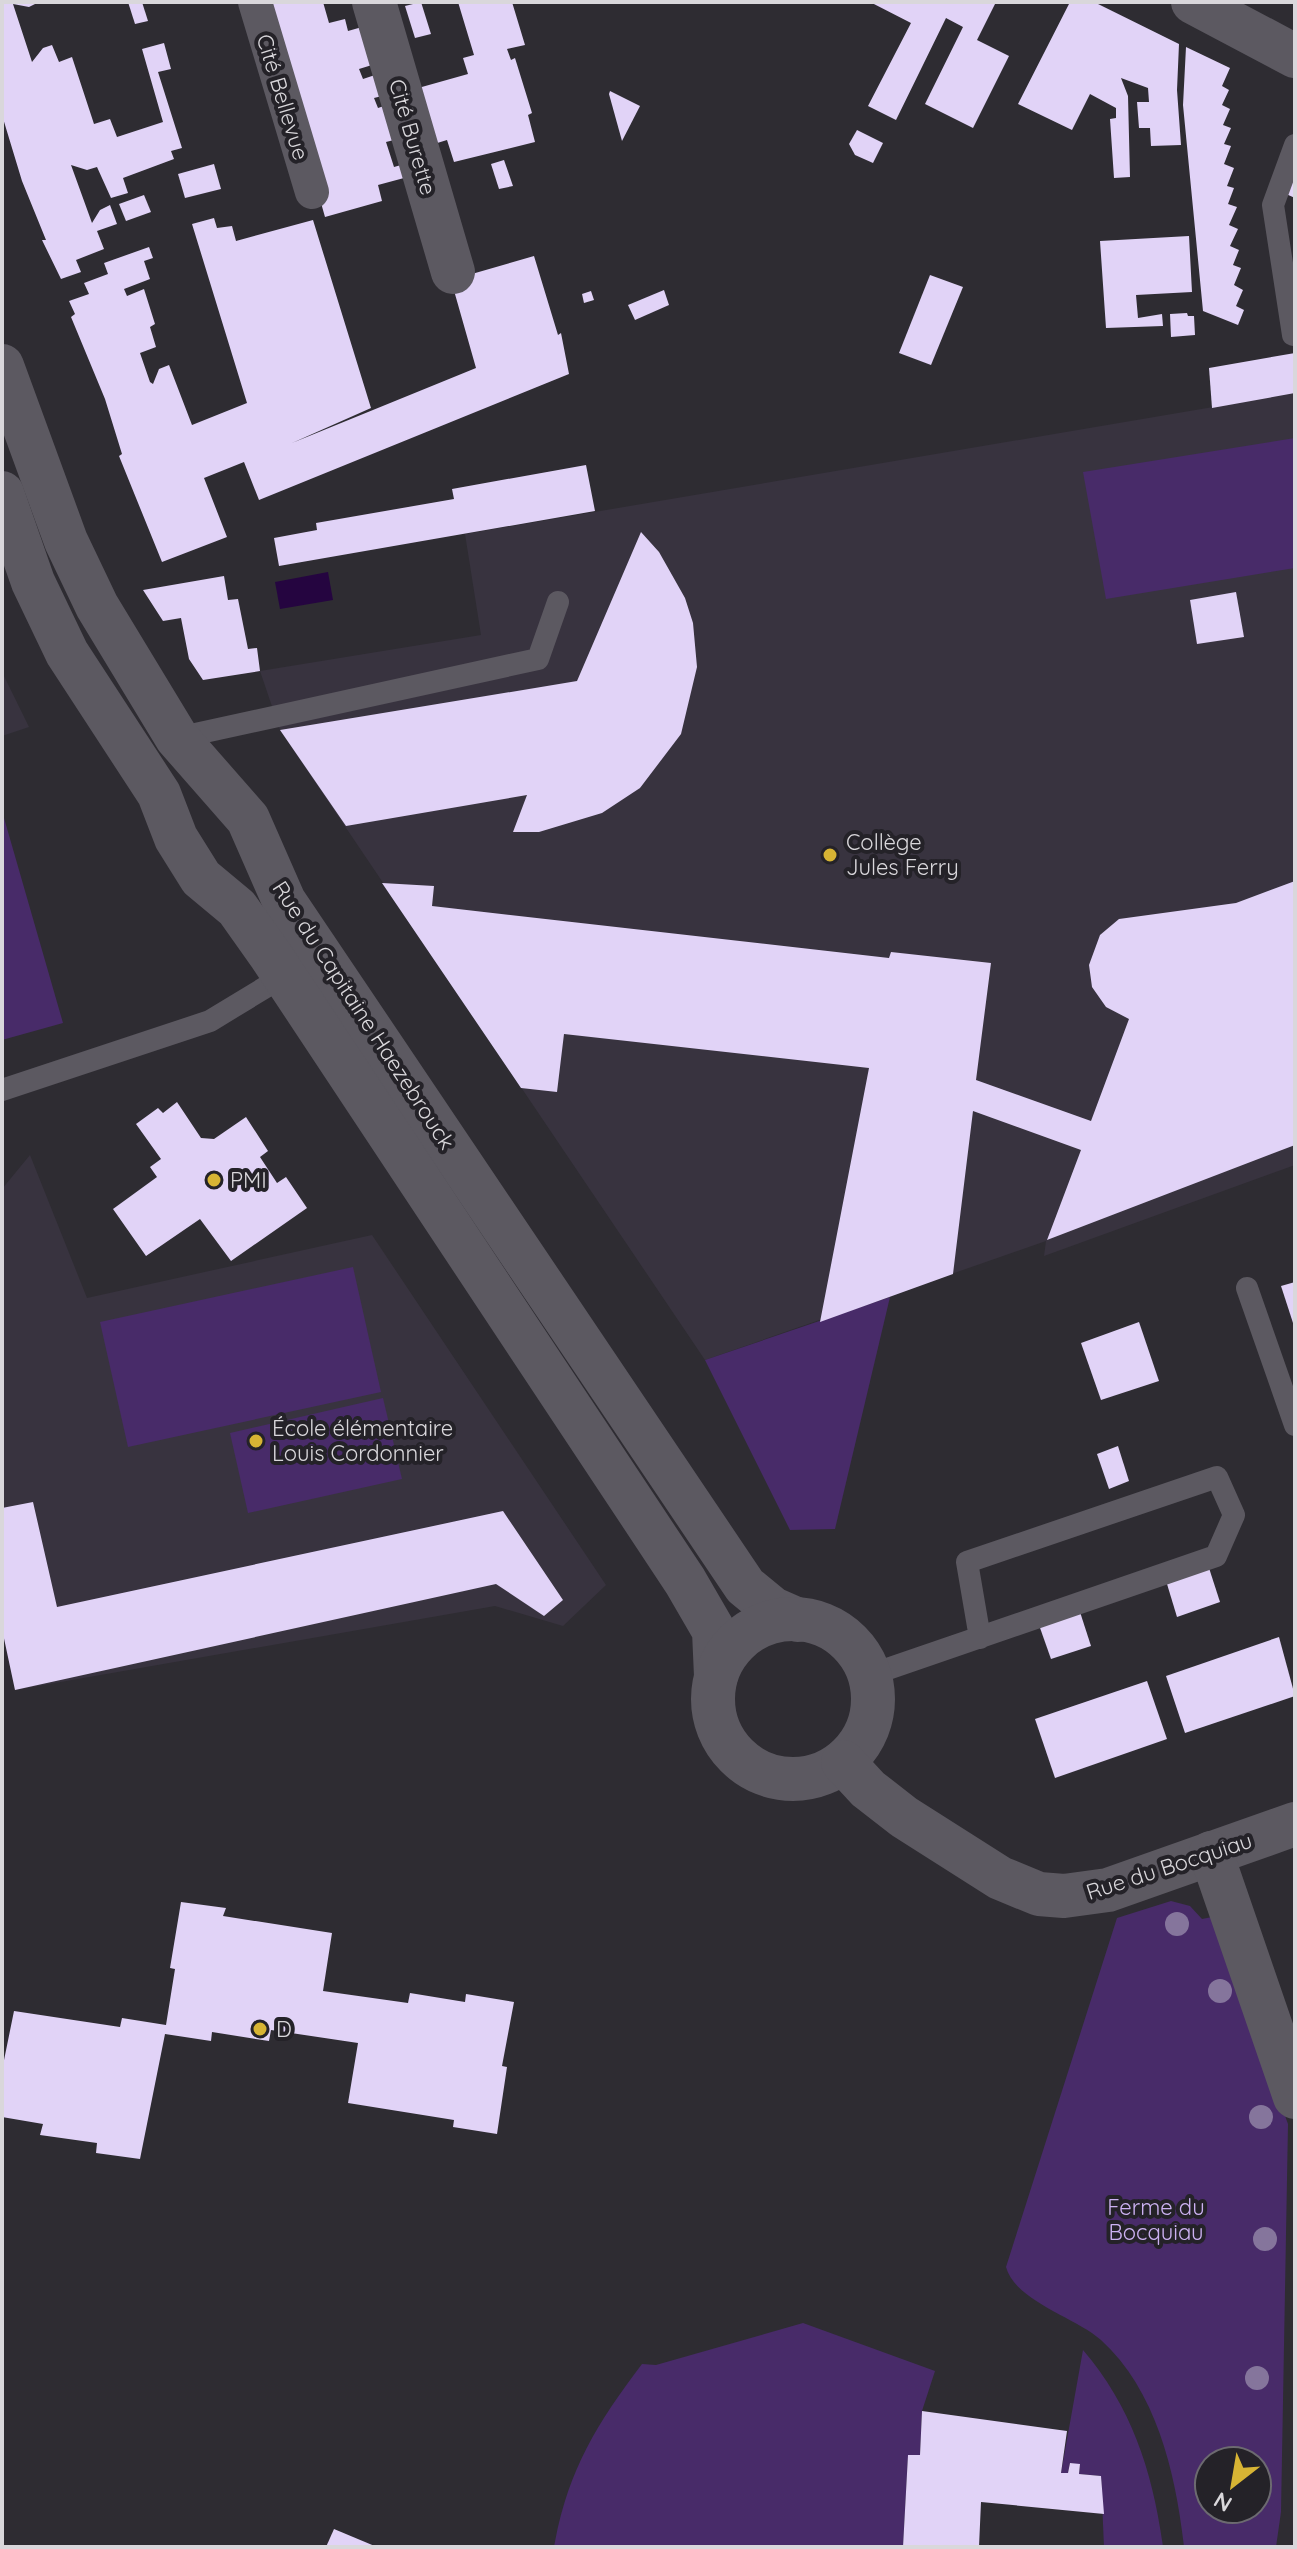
<svg xmlns="http://www.w3.org/2000/svg" width="1297" height="2549" font-family="Quicksand,sans-serif">
<style>
.built{fill:#38333f}
.green{fill:#482b69;fill-rule:evenodd}
.water{fill:#250540}
.building{fill:#e1d3f7;fill-rule:evenodd}
.lines{fill:none;stroke-linecap:round;stroke-linejoin:round}
.service{stroke:#5c5961;stroke-width:22}
.pedestrian{stroke:#5c5961;stroke-width:34}
.minor{stroke:#5c5961;stroke-width:44}
.secondary{stroke:#5c5961;stroke-width:44}
.tree{fill:#85759c}
.poi-dot{fill:#d7b434;stroke:#242228;stroke-width:3}
.labels{text-anchor:middle;stroke-width:8;stroke-linejoin:round;paint-order:stroke}
.street-label{font-size:22px;fill:#d9d7db;stroke:#242228}
.poi-label{font-size:22px;fill:#d9d7db;stroke:#242228;text-anchor:start}
.park-label{font-size:22px;fill:#ccb1f2;stroke:#242228}
</style>
<rect width="100%" height="100%" fill="#2e2c32"/>
<g class="built">
<polygon points="1295,393 1295,1165 1044,1256 1046,1241 705,1360 280,730 260,671 481,635 465,534"/>
<polygon points="2,672 29,727 2,736"/>
<polygon points="30,1155 87,1298 372,1235 606,1585 563,1626 495,1606 15,1690 2,1629 2,1189"/>
</g>
<g class="green">
<polygon points="1295,438 1295,568 1106,599 1083,472"/>
<polygon points="2,811 63,1023 2,1040"/>
<polygon points="353,1267 381,1392 128,1447 100,1322"/>
<polygon points="890,1297 835,1529 790,1530 705,1360"/>
<polygon points="383,1398 402,1479 248,1513 230,1433"/>
<path d="M1171,1901L1190,1906L1202,1919L1212,1917L1288,2124L1281,2512L1276,2547H1184C1176,2475 1157,2391 1101,2340C1075,2317 1015,2301 1006,2267L1117,1918ZM1209,2461H1257V2509H1209Z"/>
<path d="M803,2323L935,2371L922,2411L920,2455L908,2456L903,2547H554C568,2470 596,2425 642,2364L656,2365Z"/>
<path d="M1083,2350C1132,2407 1153,2473 1163,2547H1104L1101,2476L1079,2474L1080,2465L1070,2463L1068,2473H1061Z"/>
</g>
<polygon class="water" points="328,572 333,600 280,609 275,582"/>
<g class="building">
<polygon points="2,2 39,2 29,7 13,4 32,62 43,48 52,45 59,62 72,57 94,124 110,119 117,137 163,122 142,49 164,43 171,69 158,72 182,148 171,151 174,159 123,178 128,193 111,198 97,167 87,170 71,165 92,223 100,210 110,205 117,224 97,231 104,249 76,260 81,272 61,279 42,240 46,240 22,181 2,115"/>
<polygon points="128,2 142,2 148,21 135,24"/>
<path d="M264,2H323L329,23L345,19L348,31L362,27L390,94L374,98L378,108L393,103L404,178L378,185L382,201L325,217ZM372,65L375,75L363,79L359,69ZM394,140L401,165L394,167L386,142Z"/>
<polygon points="421,2 431,34 415,38 405,6"/>
<polygon points="458,2 512,2 525,45 507,49 511,60 515,58 532,113 528,115 535,142 454,162 447,140 421,148 404,92 468,74 463,58 474,55"/>
<polygon points="870,2 996,2 977,40 1009,56 973,128 925,104 963,27 946,18 896,120 868,106 911,23"/>
<polygon points="1070,2 1094,2 1179,44 1177,90 1181,145 1151,146 1150,128 1139,128 1137,102 1149,102 1148,88 1121,78 1128,96 1130,177 1114,178 1110,119 1116,118 1116,108 1090,94 1072,130 1018,104"/>
<polygon points="1186,47 1230,68 1222,86 1229,90 1222,105 1230,109 1223,125 1231,128 1224,144 1231,146 1224,164 1234,168 1227,186 1234,188 1228,204 1237,207 1229,225 1238,229 1230,246 1239,250 1233,265 1241,268 1234,285 1243,290 1236,306 1244,310 1238,325 1203,311 1183,105"/>
<polygon points="610,91 640,106 622,141 609,94"/>
<polygon points="857,130 883,143 873,163 855,155 849,144"/>
<polygon points="504,160 513,186 499,189 491,164"/>
<polygon points="214,164 221,189 185,198 178,174"/>
<polygon points="1295,173 1295,198 1286,194"/>
<polygon points="144,195 151,212 126,221 119,204"/>
<polygon points="214,218 217,228 232,226 236,241 313,220 371,408 292,443 476,368 451,280 534,256 558,335 561,333 569,374 259,500 244,462 204,478 227,537 162,562 119,456 122,454 105,399 71,317 75,314 69,301 89,294 84,283 108,274 104,263 149,247 153,258 144,261 150,279 124,289 127,296 144,289 155,324 150,327 156,347 140,353 150,382 153,384 159,369 169,365 192,425 247,403 192,224"/>
<polygon points="1189,236 1192,292 1136,295 1138,318 1162,314 1163,326 1106,328 1100,241"/>
<polygon points="930,275 963,287 931,365 899,353"/>
<polygon points="664,290 669,305 635,320 628,305"/>
<polygon points="591,291 594,300 584,303 582,294"/>
<polygon points="1187,313 1188,316 1194,316 1195,335 1171,337 1170,314"/>
<polygon points="1295,353 1295,393 1212,408 1209,368"/>
<polygon points="586,465 595,511 279,566 274,538 317,530 316,523 454,499 452,489"/>
<polygon points="641,532 659,552 685,598 693,623 697,667 681,734 640,788 602,813 539,832 513,832 527,795 346,826 280,730 577,681"/>
<polygon points="224,576 228,600 238,599 248,649 257,648 260,671 203,680 189,659 181,618 163,621 143,590"/>
<polygon points="1236,592 1244,637 1197,644 1190,600"/>
<polygon points="1295,881 1295,1145 1047,1240 1081,1150 973,1111 953,1274 820,1322 869,1068 564,1034 557,1092 521,1088 382,883 434,886 432,906 889,958 891,952 991,963 976,1080 1091,1121 1129,1019 1106,1007 1092,987 1089,965 1100,935 1119,919 1236,903"/>
<polygon points="177,1102 201,1138 214,1139 246,1117 268,1151 260,1157 277,1183 286,1177 307,1208 231,1261 200,1219 146,1256 113,1209 157,1177 150,1167 161,1159 136,1124 158,1108 163,1113"/>
<polygon points="1295,1282 1295,1326 1294,1326 1281,1286"/>
<polygon points="1139,1322 1159,1381 1101,1400 1081,1343"/>
<polygon points="1118,1446 1129,1481 1109,1489 1097,1454"/>
<polygon points="33,1502 57,1607 503,1511 563,1600 544,1616 496,1584 15,1690 2,1629 2,1508"/>
<polygon points="1209,1568 1220,1602 1177,1617 1167,1584"/>
<polygon points="1080,1612 1091,1646 1051,1659 1039,1625"/>
<polygon points="1279,1637 1295,1696 1185,1733 1166,1676"/>
<polygon points="1147,1681 1167,1739 1055,1778 1035,1719"/>
<polygon points="181,1902 226,1908 223,1916 332,1933 323,1991 408,2003 410,1993 465,2002 466,1994 514,2002 502,2066 507,2067 497,2134 453,2127 454,2120 348,2103 358,2043 271,2030 269,2041 212,2032 211,2041 165,2034 140,2159 96,2153 97,2143 40,2135 43,2124 2,2117 2,2070 14,2011 120,2027 122,2018 166,2025 175,1969 170,1968"/>
<polygon points="922,2411 1067,2431 1061,2473 1068,2473 1070,2463 1080,2464 1079,2474 1101,2476 1104,2514 981,2502 979,2547 903,2547 908,2455 920,2455"/>
<polygon points="334,2529 377,2547 326,2547"/>
</g>
<g class="lines">
<g class="service">
<polyline points="1293,335 1273,205 1295,145"/>
<polyline points="177,738 538,659 558,602"/>
<polyline points="2,1090 210,1021 284,976"/>
<polyline points="1247,1288 1295,1425"/>
<polyline points="870,1675 1216,1556 1234,1515 1217,1477 967,1562 980,1638"/>
</g>
<polyline class="pedestrian" points="255,2 312,192"/>
<g class="minor">
<polyline points="374,2 453,272"/>
<polyline points="2,366 66,541 97,606 177,738 248,819 284,901 745,1586 773,1609 798,1620"/>
<polyline points="2,493 33,582 67,653 159,794 176,838 201,878 237,908 271,956 685,1581 714,1631 716,1676"/>
<circle cx="793" cy="1699" r="80"/>
<polyline points="843,1762 868,1789 904,1817 1000,1878 1039,1894 1064,1896 1108,1890 1295,1824"/>
<polyline points="1211,1853 1295,2097"/>
</g>
<polyline class="secondary" points="1193,2 1295,56"/>
</g>
<g class="tree">
<circle cx="1177" cy="1924" r="12"/>
<circle cx="1220" cy="1991" r="12"/>
<circle cx="1261" cy="2117" r="12"/>
<circle cx="1265" cy="2239" r="12"/>
<circle cx="1257" cy="2378" r="12"/>
</g>
<g class="poi-dot">
<circle cx="830" cy="855" r="8"/>
<circle cx="214" cy="1180" r="8"/>
<circle cx="256" cy="1441" r="8"/>
<circle cx="260" cy="2029" r="8"/>
</g>
<g class="labels">
<g class="street-label">
<text transform="translate(283 97) rotate(73)" y="8">Cité Bellevue</text>
<text transform="translate(413 137) rotate(74)" y="8">Cité Burette</text>
<text transform="translate(364 1015) rotate(57)" y="8">Rue du Capitaine Haezebrouck</text>
<text transform="translate(1169 1866) rotate(-18)" y="8">Rue du Bocquiau</text>
</g>
<g class="poi-label">
<text x="846" y="850">Collège<tspan x="846" dy="25">Jules Ferry</tspan></text>
<text x="230" y="1188">PMI</text>
<text x="272" y="1436">École élémentaire<tspan x="272" dy="25">Louis Cordonnier</tspan></text>
<text x="276" y="2037">D</text>
</g>
<g class="park-label">
<text x="1156" y="2215">Ferme du<tspan x="1156" dy="25">Bocquiau</tspan></text>
</g>
</g>
<rect width="1297" height="2549" fill="none" stroke="#d9d7db" stroke-width="8"/>
<g transform="translate(1233 2485) rotate(211)"><circle r="38" fill="#242228" stroke="#6c6a70" stroke-width="2"/>
<path d="M0-6L14 30L0 20L-14 30Z" fill="#d7b434"/>
<text y="-12" font-size="22" font-weight="bold" text-anchor="middle" fill="#d9d7db">N</text>
</g>
</svg>
